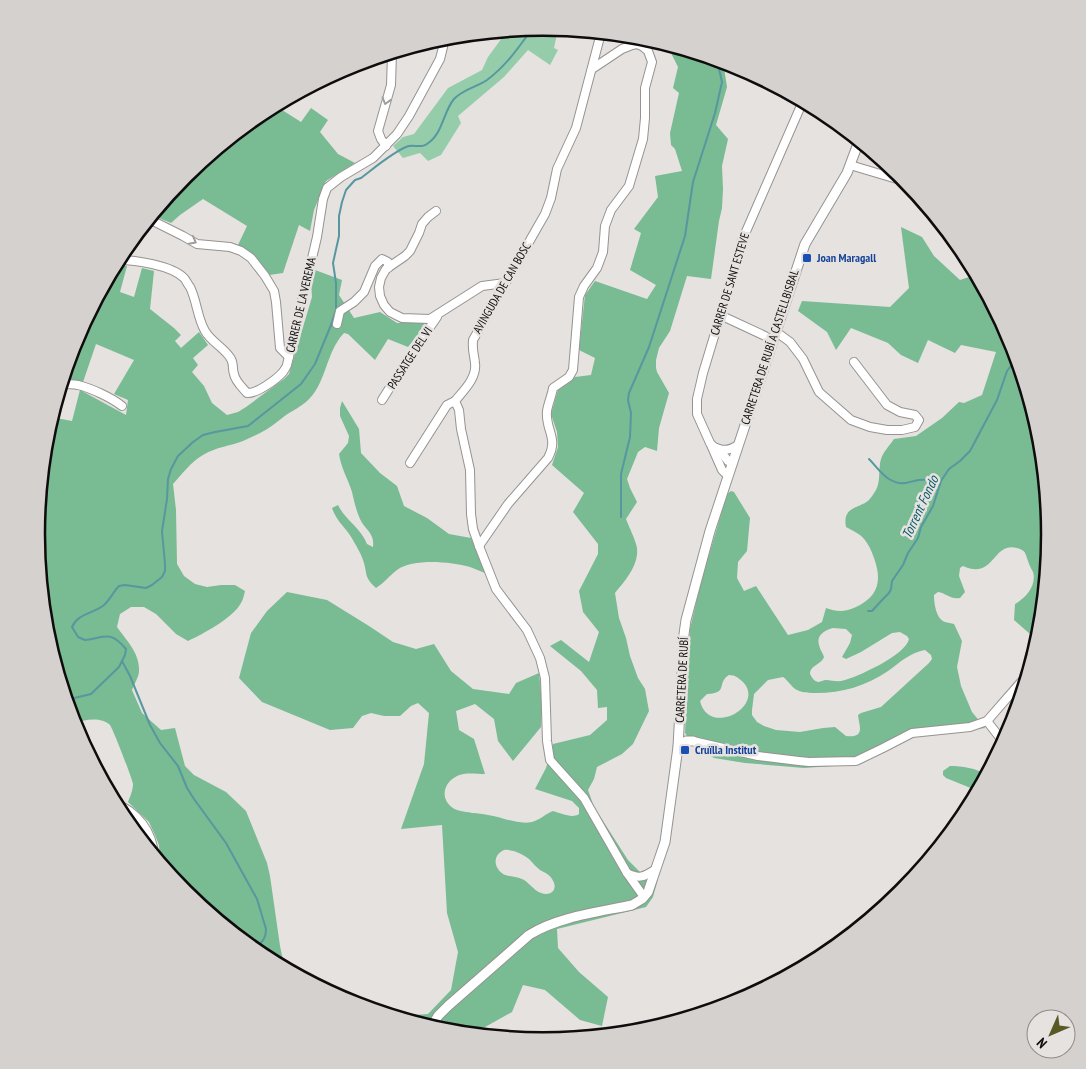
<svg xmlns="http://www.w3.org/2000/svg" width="1086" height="1069" font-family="'PT Sans Narrow',sans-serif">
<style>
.green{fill:#95cdaa}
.forest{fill:#79bb92;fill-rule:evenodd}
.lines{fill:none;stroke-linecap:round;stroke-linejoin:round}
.stream{stroke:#5797a0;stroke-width:2}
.minor-casing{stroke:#969391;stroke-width:10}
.tertiary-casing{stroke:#969391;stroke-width:11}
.minor{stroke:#fff;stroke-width:8}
.tertiary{stroke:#fff;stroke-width:9}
.oneway{stroke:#9f9e9e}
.transit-dot{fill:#1a4fb4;stroke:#e6e2e0;stroke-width:2}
.labels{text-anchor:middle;stroke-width:5;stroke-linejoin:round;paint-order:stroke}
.transit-label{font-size:12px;font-weight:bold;fill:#164399;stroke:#e6e2e0;text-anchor:start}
.street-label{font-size:12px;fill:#0e0c0c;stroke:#e6e2e0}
.water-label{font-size:14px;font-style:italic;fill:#0e5e69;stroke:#e6e2e0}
.rim{fill:none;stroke:#0e0c0c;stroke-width:2.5}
</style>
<rect width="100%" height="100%" fill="#e6e2e0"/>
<polygon class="green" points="543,28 558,29 554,48 558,50 550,65 528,50 504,77 458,116 461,123 441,155 428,161 420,153 403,158 393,146 403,137 414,134 448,88 482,70 488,57 507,31"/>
<g class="forest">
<path d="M677,48L727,63L724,68L727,87L716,125L728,139L722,166L723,189L722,208L719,221L711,279L687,276L670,331L659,348L656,360V368L657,372L669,393L659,428L657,451L645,447L638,452L627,479L630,488L637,502L626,519C629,527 636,541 637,548C639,565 625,581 615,593L619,618L626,638L630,656L638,678L645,689L649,711L633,744L622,754L597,767L594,779L588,790L594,807L628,860L643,875L658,879L653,897L646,907L557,929L558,948L579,972L608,997L602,1026L580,1020L545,990L523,985L512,1012L485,1027L466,1029L455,1033L444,1032L399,1018L415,1015L428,1014L451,990L458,952L447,913L442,825L401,829L424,764L429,713L418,703L411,706L400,716H384L371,713L362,716L353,728L330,730L262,702L239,678L251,633L267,611L287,592L327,600L369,626L393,642L416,649L434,644L451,671L473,689L509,694L516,683L539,673L542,702L541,727L513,761L498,741L494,719L475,704L456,711L459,730L474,739L485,774C476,774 465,772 457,776C441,784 440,803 457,810C467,813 478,813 488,815C502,817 518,825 532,822C540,820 545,814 553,811C561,813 572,819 579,814V808L572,801L535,789L546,768L553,744L590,735L607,720V707L598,708L597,690L581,671L550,646L561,640L589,662L599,632L583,612L579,591L598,554V544L573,512L584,493L552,465L558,447L557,432L551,414L558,390L575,377L591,375L595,358L579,350L585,295L595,281L647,299L656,285L630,270L641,233L634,229L658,197L655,176L682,171L675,149L671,145L670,133L679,93L673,88L678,67L670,51ZM504,850C512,849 523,854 529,859C533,863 536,867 540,870C545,873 549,874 552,879C559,889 551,897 541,893C533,890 529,882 522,879C516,876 508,877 503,874C493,867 493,855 504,850Z"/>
<path d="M279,108L301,122L311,108L328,120L320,132L338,154L355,163L326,181L314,210L310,231L299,225L283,273L269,275L252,254L238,245L247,226L203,199L180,215L171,223L152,215L185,176L230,139C240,135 244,127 252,120C260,115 270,112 279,108Z"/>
<path d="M901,227L922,237L934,256L960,280L972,276L980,281L1012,341L1040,436L1050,535L1040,634L1038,641L1014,620L1015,604C1026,598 1037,585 1033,572C1031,568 1029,565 1028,561C1026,556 1026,551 1020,549C992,538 996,581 963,566L960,568L959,576L965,592L960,598C951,600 946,593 938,592L934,595C934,603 936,619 945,622C948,623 951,623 954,624L962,641L957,667L961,686L972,712L985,728L913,737L861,764L804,768L745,763L714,758L696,747L685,733L690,629L701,582L727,494L731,491L734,492L750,518L747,551L738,562L737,578L744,591L756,586L788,635L808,630L822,622L826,608C837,612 845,612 856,607C879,596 882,580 874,558C871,549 867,541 860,535C856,532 851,530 846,527C842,506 859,509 869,500C871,498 874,493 876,490C881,481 878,469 881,459C883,452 890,445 894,439L916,436L942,418L959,402L964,403L982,395L996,352L961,345L955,353L928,340L918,363L901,355L888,343L851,328L836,350L827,332L798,311L802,301L890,307L909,288ZM833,628L846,629L852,635L850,643L842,657L846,659L861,652L892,633L900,632L907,636L909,639C906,655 856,678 841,681C836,682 831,680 826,680C824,680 820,682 818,682C814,681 812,678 810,674C810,665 821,665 824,657C823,653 820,650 819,645C816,635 825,630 833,628ZM925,650L931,655L932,659L929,663L881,707L861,713L858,715C859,726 866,738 846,736L835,727L823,728L800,732L776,730L764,726L757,722L752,715V710L754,694L768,680L783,677C788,680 791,687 797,690C803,693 810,693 816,693C842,693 866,686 888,671C899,663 911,652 925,650ZM729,675C736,675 738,678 743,682C766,706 709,738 700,701L707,694C729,693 716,683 729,675Z"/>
<path d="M115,265L127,266L120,292L134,297L142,268L154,271L150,309L174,328L181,335L175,341L181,348L199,332L208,345L193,358L198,365L192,372L204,386L212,403L227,415L238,412L246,407L284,379L289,374L312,297L311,282L315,270L342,280L339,295L354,318L380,312L397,323H427L408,347L388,339L375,360L348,334L344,333C325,353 327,384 306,402C300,407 292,411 286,415C283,417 280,420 277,422C267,430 255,436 243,441C230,446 216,447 203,455C191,462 182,474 173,484L176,510L177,564L184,576L195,584L207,587L221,585H235L245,591C244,595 243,600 241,603C233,618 203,634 188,641L176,634L156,614L144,607H131L120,614L117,627C126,640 140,653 139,671C139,677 134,684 132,690L142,713L161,730L175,728L185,766L194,775L226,792L246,811L267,863L270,876L280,946L285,969L261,956L184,893L160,864L159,845L155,835L149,822L128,802C130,797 133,790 133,784C132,778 113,729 110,725C101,716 84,720 73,723L46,633L36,534L46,435L51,417L72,421L80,390L126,415L128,400L114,394L134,360L96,344L83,382L63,379L75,340L104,286L111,288Z"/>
<path d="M342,401L359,429L361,453L380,473L397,486L404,506L427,518L449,534L471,538L485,573C480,571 475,569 470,567C451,562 414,558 397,570C389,576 384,583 376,588C363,576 368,574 363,560C361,554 357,547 354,542C348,529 337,523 332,508L338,505C345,520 361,528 367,544L373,547C375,533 365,530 360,519C356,510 354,501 352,492C348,479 341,468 339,454L348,443L349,436L340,416V408Z"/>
<path d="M950,766C962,766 976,768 987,775L978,791L946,778L943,775V771Z"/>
</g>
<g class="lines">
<g class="stream">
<path d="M869,459C876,466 881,474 889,479C903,487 906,482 919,480C926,479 933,480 939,481"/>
<polyline points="621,517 621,474 630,437 631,413 628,400 629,393 649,347 685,236 693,182 715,113 722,82 717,60"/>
<polyline points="868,611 872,611 883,599 889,593 891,589 892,581 903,565 908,553 918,538 921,527 933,506 941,481 949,469 960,461 970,451 997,400 1007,371 1017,358"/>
<path d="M122,661L130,676L150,725L160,743L178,766L187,788L194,799L226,843L257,899L266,929C266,941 260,942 255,951"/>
<path d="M66,700L91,694L119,667L125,655L126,649C109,629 105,638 85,640L78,637L72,627C78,613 93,614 104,605C110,600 113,592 119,586L125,585L146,588L152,585L162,577L165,571V564L162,531L167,499L168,479L171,469L178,456L193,442L203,435L215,432L248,426L301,384L315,364L331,325L336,310V283L333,263L339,236V216L342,202L346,190L355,180L361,178C373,169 395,150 409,146C415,145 422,148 427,144C443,134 443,112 454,99C463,89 477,87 487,80C506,66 519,47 532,29"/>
</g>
<defs>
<g id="minor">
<path d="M601,33L576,128L557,169L551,198L545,214L473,340C472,351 474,353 475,363C477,378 464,390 455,401L459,410L461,429L470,470L471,514L473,529L479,546L496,589L527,630L540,658L545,678L547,741L550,760L584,798L627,873L644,897"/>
<polyline points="268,109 278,106"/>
<polyline points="386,146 381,139 378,131 391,85 392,53"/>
<polyline points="850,165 907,182"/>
<polyline points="436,211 428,217 422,224 419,233 410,251 405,256 386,269 381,278 379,287 380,296 384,305 390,312 402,318 430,319 482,286 505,283"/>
<polyline points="149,219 183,236 197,244 230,247 241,251 251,258 265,276 274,291 276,302 280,348 289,357"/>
<path d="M118,260C135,260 171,265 184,278C186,280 188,285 190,287C197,301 197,317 205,331C211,342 225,348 231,359C234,364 232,369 234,374C235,381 242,387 247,393C256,394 276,380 283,372C283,372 287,366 287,365L317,237L323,199L327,188L341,177L373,158L397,134L409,116L440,59L443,47V38"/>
<polyline points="720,315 765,336 772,341"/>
<polyline points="337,324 340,311 354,302 364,292 375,266 382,259 388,262 388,268"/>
<polyline points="775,331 790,342 803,359 819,392 851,420 870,427 887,430 902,430 915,427 919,420 915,415 900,412 887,405 854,362"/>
<path d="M61,384C67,384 72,384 78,385C91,388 112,398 122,406"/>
<polyline points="382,400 404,365 437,317"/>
<polyline points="711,445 722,470 728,476"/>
<path d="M719,449C725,451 732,449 738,445"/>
<polyline points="410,463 447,405 455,401"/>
<polyline points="732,463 728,461 719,449 714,447 710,443 697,414 697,399 703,373 732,277 741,243 803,101"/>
<path d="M479,546L508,504L548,458C559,438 545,430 547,411C548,404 552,395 553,388L569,377L573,370L579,297L584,286L597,268L603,252L605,226L611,210L629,186L643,139L645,118V88L652,62L648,51L642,46L637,44L632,45L622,49L592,69"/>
<polyline points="987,721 1004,743"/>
<polyline points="693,741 758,756 799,761 809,762 856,761 883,748 912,733 970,727 987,721 1028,674"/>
<path d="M114,803C137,811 153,832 154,856"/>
<path d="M627,873C640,880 645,876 656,869"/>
</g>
<g id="tertiary">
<polyline points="678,747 686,741 693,741"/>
<path d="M431,1028L438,1016L448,1006L529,935C557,917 599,912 632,905L642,899L648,892L665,842L678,747L684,634L686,620L710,531L802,253L805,244L847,173L859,141"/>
</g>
</defs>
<use href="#minor" class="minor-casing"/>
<use href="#tertiary" class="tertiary-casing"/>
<use href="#minor" class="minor"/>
<use href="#tertiary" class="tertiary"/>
</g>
<defs><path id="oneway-chevron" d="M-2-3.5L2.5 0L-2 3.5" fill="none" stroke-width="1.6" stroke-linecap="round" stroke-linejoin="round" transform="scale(1.25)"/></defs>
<g class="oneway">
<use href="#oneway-chevron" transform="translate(386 101) rotate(107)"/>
<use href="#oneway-chevron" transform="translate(193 241) rotate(28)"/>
</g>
<g class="transit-dot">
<rect x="802" y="253" width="10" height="10" rx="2.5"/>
<rect x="680" y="745" width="10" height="10" rx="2.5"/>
</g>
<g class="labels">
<g class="transit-label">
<text x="817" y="262">Joan Maragall</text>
<text x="695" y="754">Cruïlla Institut</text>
</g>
<g class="street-label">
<text transform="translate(730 284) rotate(-73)" y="4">CARRER DE SANT ESTEVE</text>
<text transform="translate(502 288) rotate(-60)" y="4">AVINGUDA DE CAN BOSC</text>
<text transform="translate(301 305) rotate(-77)" y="4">CARRER DE LA VEREMA</text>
<text transform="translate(770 347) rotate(-72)" y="4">CARRETERA DE RUBÍ A CASTELLBISBAL</text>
<text transform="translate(410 358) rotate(-57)" y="4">PASSATGE DEL VI</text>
<text transform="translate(682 680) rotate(-87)" y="4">CARRETERA DE RUBÍ</text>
</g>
<g class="water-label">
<text transform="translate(920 507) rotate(-65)" y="5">Torrent Fondo</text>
</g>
</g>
<path d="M0 0H1086V1069H0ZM45 534a498 498 0 1 1 996 0a498 498 0 1 1-996 0Z" fill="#d5d1cf" fill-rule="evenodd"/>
<path class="rim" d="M45 534a498 498 0 1 1 996 0a498 498 0 1 1-996 0Z"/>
<g transform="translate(1051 1034) rotate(225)"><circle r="24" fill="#e6e2e0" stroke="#908c8b"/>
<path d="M0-4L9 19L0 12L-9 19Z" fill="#595926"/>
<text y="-8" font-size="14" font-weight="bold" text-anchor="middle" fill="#0e0c0c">N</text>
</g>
</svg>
